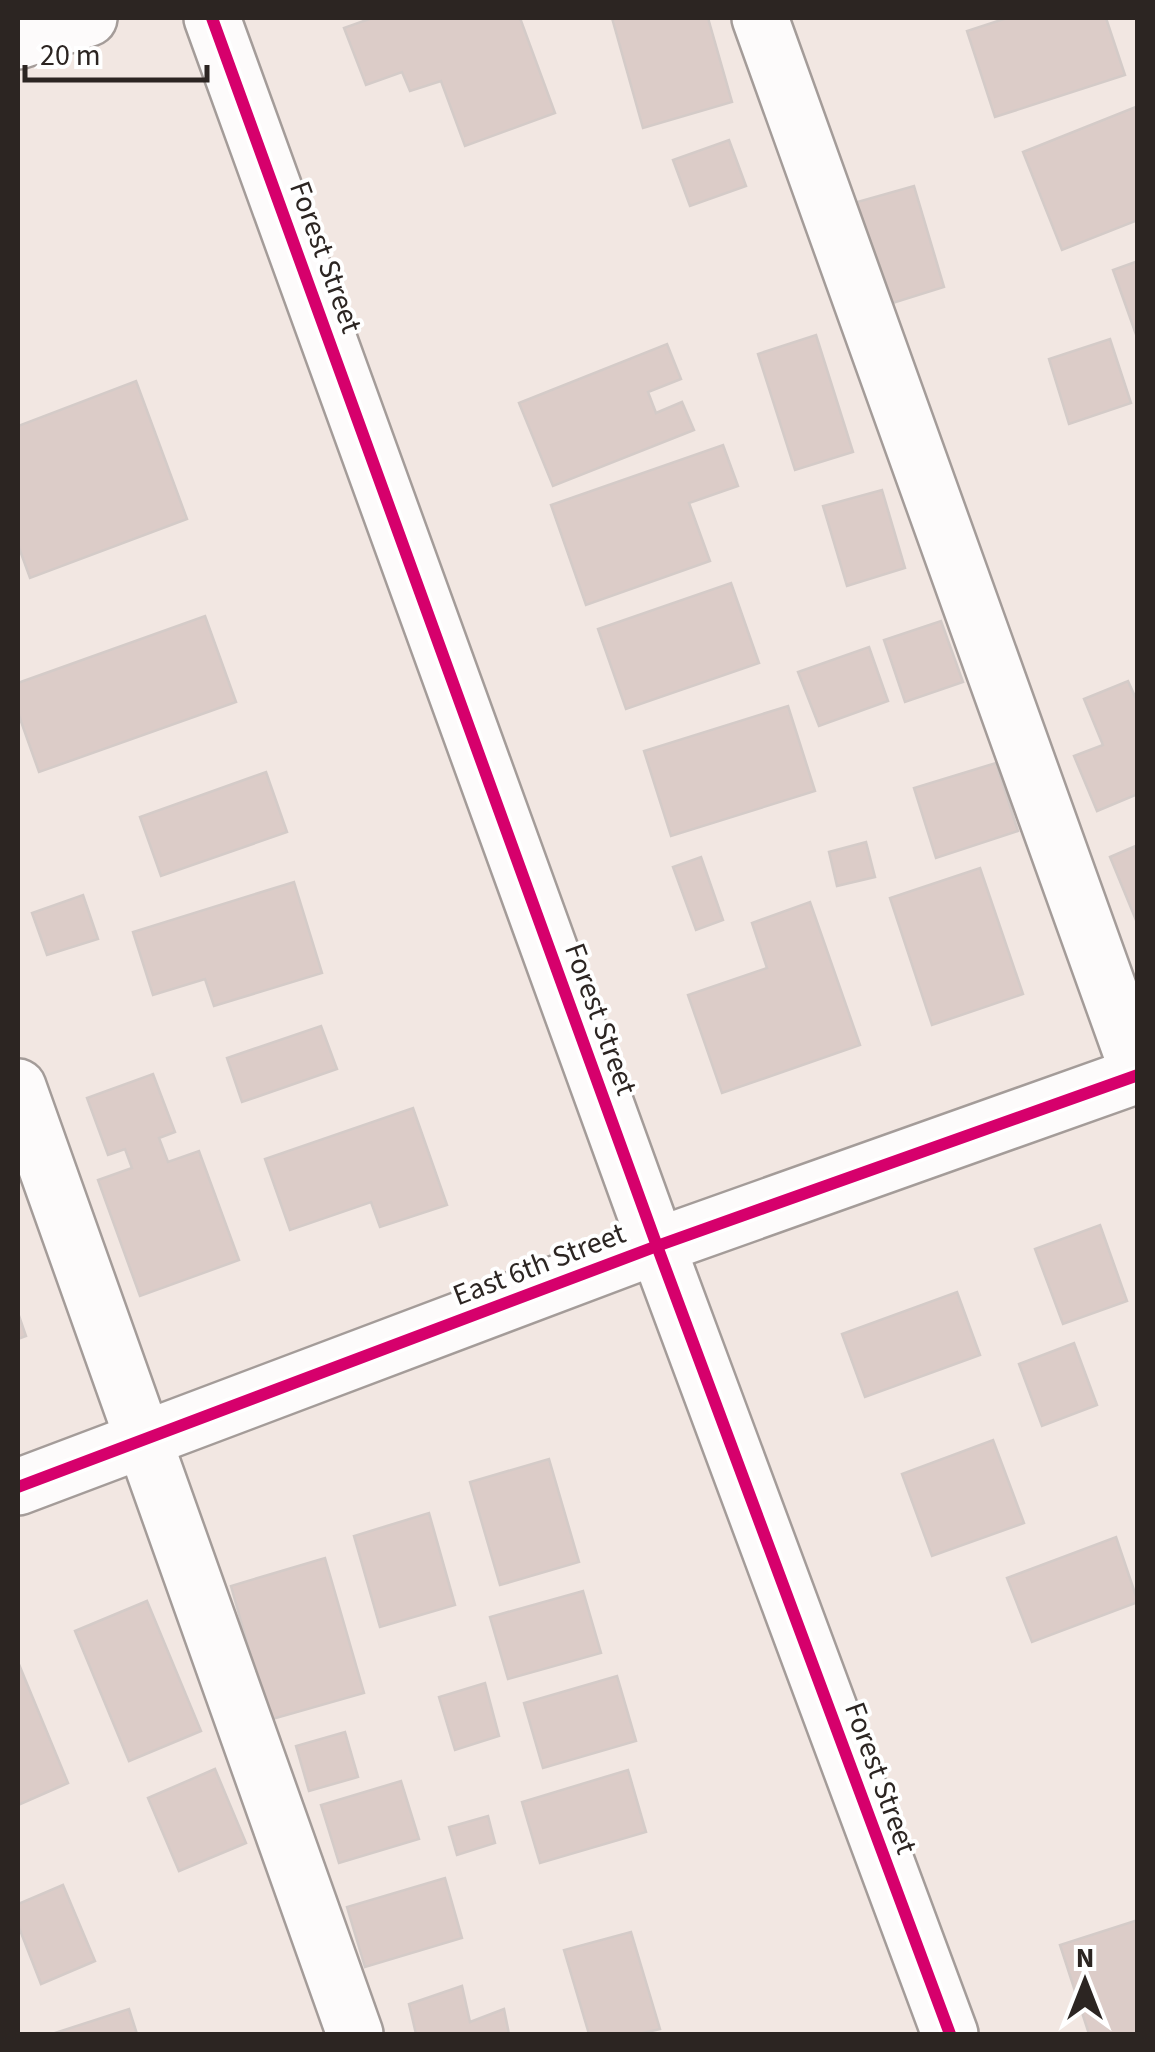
<svg xmlns="http://www.w3.org/2000/svg" width="1155" height="2052" font-family="'Source Sans 3',sans-serif">
<style>
.building{fill:#dcccc8;stroke:#d4cbc8;stroke-width:2.5}
.lines{fill:none;stroke-linecap:round;stroke-linejoin:round}
.minor-casing{stroke:#a49c99;stroke-width:60}
.minor{stroke:#fdfbfb;stroke-width:55}
.cycleway-casing{stroke:#fff;stroke-width:19}
.cycleway{stroke:#d6006c;stroke-width:12}
.labels{text-anchor:middle;stroke-width:8;stroke-linejoin:round;paint-order:stroke}
.street-label{font-size:30px;fill:#2c2522;stroke:#fff}
</style>
<rect width="100%" height="100%" fill="#f2e7e2"/>
<g class="building">
<polygon points="372,18 520,18 555,113 465,146 441,81 410,91 402,72 366,85 344,28"/>
<polygon points="612,18 708,18 732,102 643,128"/>
<polygon points="1007,18 1106,18 1125,75 995,117 967,31"/>
<polygon points="1138,106 1138,220 1062,250 1023,152"/>
<polygon points="729,140 746,186 690,206 673,160"/>
<polygon points="914,186 944,287 880,307 850,204"/>
<polygon points="1138,261 1138,340 1113,270"/>
<polygon points="816,335 853,452 795,470 758,354"/>
<polygon points="1110,339 1131,403 1069,424 1049,359"/>
<polygon points="667,344 681,379 648,392 656,413 682,402 694,430 553,486 519,403"/>
<polygon points="136,381 187,519 30,578 18,545 18,426"/>
<polygon points="723,445 738,486 689,503 710,561 586,605 551,505"/>
<polygon points="882,490 905,568 847,586 823,506"/>
<polygon points="731,583 759,663 626,709 598,629"/>
<polygon points="205,616 236,702 39,772 18,713 18,683"/>
<polygon points="941,621 963,682 905,702 884,640"/>
<polygon points="869,647 888,701 819,726 798,672"/>
<polygon points="1128,681 1138,703 1138,794 1097,811 1074,756 1103,745 1084,699"/>
<polygon points="788,706 815,791 671,836 644,751"/>
<polygon points="996,763 1018,831 936,858 914,788"/>
<polygon points="266,772 287,832 161,876 140,817"/>
<polygon points="866,842 875,877 837,886 829,852"/>
<polygon points="1138,845 1138,925 1110,857"/>
<polygon points="701,857 723,920 696,930 673,867"/>
<polygon points="980,868 1023,994 932,1025 890,898"/>
<polygon points="294,882 322,973 214,1006 205,979 153,995 133,932"/>
<polygon points="83,895 98,939 47,955 32,913"/>
<polygon points="810,902 860,1045 722,1093 688,995 767,968 752,923"/>
<polygon points="321,1026 337,1069 242,1102 227,1058"/>
<polygon points="153,1074 175,1132 159,1138 168,1162 199,1151 239,1260 140,1296 98,1180 132,1168 125,1149 108,1155 87,1098"/>
<polygon points="413,1108 447,1205 380,1227 371,1202 290,1230 265,1159"/>
<polygon points="1100,1225 1127,1301 1063,1324 1035,1249"/>
<polygon points="957,1292 980,1355 865,1397 842,1334"/>
<polygon points="18,1313 26,1336 18,1339"/>
<polygon points="1074,1343 1097,1405 1042,1426 1019,1364"/>
<polygon points="993,1440 1024,1523 932,1556 902,1474"/>
<polygon points="549,1459 579,1562 500,1585 470,1482"/>
<polygon points="429,1513 455,1605 380,1627 354,1536"/>
<polygon points="1116,1537 1138,1602 1032,1642 1007,1578"/>
<polygon points="325,1558 364,1693 269,1720 231,1586"/>
<polygon points="583,1591 601,1653 508,1679 490,1617"/>
<polygon points="147,1601 201,1731 129,1761 75,1631"/>
<polygon points="18,1662 68,1783 18,1805"/>
<polygon points="617,1676 636,1741 543,1768 524,1703"/>
<polygon points="485,1683 499,1736 455,1750 439,1697"/>
<polygon points="345,1732 358,1777 309,1791 296,1746"/>
<polygon points="215,1769 246,1843 179,1871 148,1798"/>
<polygon points="628,1770 646,1832 540,1863 522,1802"/>
<polygon points="401,1781 419,1839 339,1863 321,1805"/>
<polygon points="488,1816 495,1843 457,1855 449,1827"/>
<polygon points="445,1878 462,1938 365,1967 347,1907"/>
<polygon points="63,1885 95,1961 41,1984 18,1925 18,1904"/>
<polygon points="1138,1920 1138,2034 1089,2034 1060,1945"/>
<polygon points="631,1932 660,2029 639,2034 589,2034 564,1950"/>
<polygon points="462,1986 470,2022 504,2009 509,2034 416,2034 409,2004"/>
<polygon points="129,2009 137,2034 52,2034"/>
</g>
<g class="lines">
<defs>
<g id="minor">
<polyline points="212,18 657,1246 950,2034"/>
<polyline points="760,18 1138,1071"/>
<polyline points="18,41 89,18"/>
<polyline points="18,1087 355,2034"/>
<polyline points="18,1487 657,1246 1138,1075"/>
</g>
</defs>
<use href="#minor" class="minor-casing"/>
<use href="#minor" class="minor"/>
<defs>
<g id="cycleway">
<polyline points="212,18 657,1246 950,2034"/>
<polyline points="18,1487 657,1246 1138,1075"/>
</g>
</defs>
<use href="#cycleway" class="cycleway-casing"/>
<use href="#cycleway" class="cycleway"/>
</g>
<g class="labels">
<g class="street-label">
<text transform="translate(326 257) rotate(70)" y="10">Forest Street</text>
<text transform="translate(601 1019) rotate(70)" y="10">Forest Street</text>
<text transform="translate(539 1264) rotate(-21)" y="10">East 6th Street</text>
<text transform="translate(881 1778) rotate(70)" y="10">Forest Street</text>
</g>
</g>
<rect width="1155" height="2052" fill="none" stroke="#2c2522" stroke-width="40"/>
<g transform="translate(1085 1982)" stroke="#ffffff" stroke-width="8" paint-order="stroke">
<path d="M0-8L18 38L0 25L-18 38Z" fill="#2c2522"/>
<text y="-15" font-size="28" font-weight="bold" text-anchor="middle" fill="#2c2522">N</text>
</g>
<path d="M25 65v15h182v-15" fill="none" stroke="#2c2522" stroke-width="5"/>
<text x="40" y="65" font-size="30" fill="#2c2522" stroke="#ffffff" stroke-width="8" paint-order="stroke">20 m</text>
</svg>
